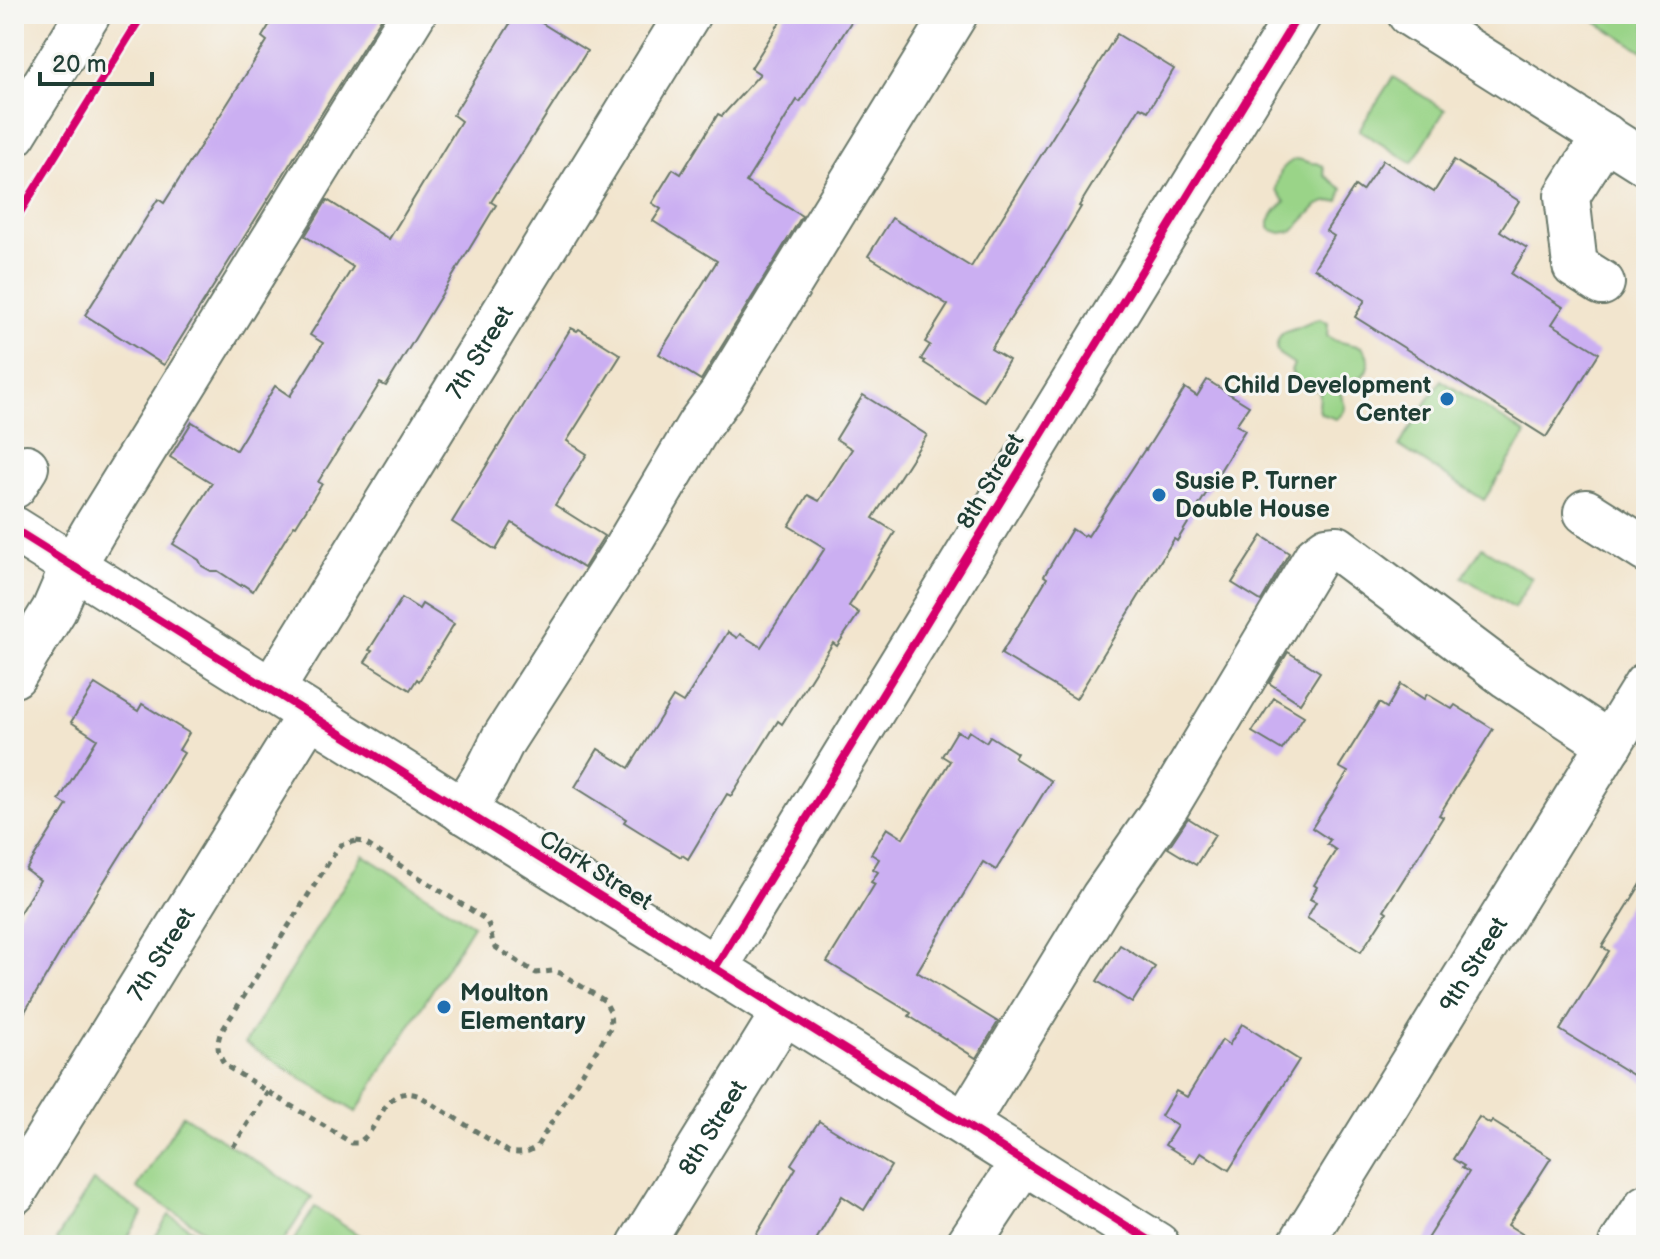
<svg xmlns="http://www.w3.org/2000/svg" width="1660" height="1259" font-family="'Balsamiq Sans',sans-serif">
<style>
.green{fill:#9ad488;stroke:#5c885e;stroke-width:2}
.building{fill:#cbaff2}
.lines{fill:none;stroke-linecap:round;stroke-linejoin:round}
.minor-casing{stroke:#69786a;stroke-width:48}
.major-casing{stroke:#69786a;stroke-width:48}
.path{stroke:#69786a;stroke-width:5;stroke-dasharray:6 6;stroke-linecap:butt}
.minor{stroke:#fff;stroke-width:44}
.major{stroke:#fff;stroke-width:44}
.cycleway-casing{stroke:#f6f6f2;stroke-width:13}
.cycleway{stroke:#d6006c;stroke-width:8}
.poi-dot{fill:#1f6fb2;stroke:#f6f6f2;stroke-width:3}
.labels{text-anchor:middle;stroke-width:6;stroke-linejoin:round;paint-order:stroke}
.street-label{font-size:24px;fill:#1f3d34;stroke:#f6f6f2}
.poi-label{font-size:24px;font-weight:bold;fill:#1f3d34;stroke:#f6f6f2;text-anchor:start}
</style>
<rect width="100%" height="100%" fill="#f6f6f2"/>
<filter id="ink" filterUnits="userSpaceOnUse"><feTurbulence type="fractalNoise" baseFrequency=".0125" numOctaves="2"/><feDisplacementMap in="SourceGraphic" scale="16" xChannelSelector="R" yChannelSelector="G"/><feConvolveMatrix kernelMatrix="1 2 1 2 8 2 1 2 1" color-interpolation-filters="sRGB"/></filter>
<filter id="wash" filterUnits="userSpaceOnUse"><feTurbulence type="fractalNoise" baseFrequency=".006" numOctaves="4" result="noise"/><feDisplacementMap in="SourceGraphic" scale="32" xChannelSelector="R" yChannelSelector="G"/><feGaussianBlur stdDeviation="1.8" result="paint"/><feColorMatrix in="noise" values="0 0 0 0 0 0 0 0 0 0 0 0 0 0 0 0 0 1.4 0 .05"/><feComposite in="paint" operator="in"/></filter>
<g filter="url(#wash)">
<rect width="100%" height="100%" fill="#f2e5ce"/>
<g class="green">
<polygon points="1601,14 1646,14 1646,53 1596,22"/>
<polygon points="1393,77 1445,110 1412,163 1359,130"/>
<path d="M1295,159C1303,159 1310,165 1317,163L1323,166L1325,176C1332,179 1335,185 1343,189L1339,201L1326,202L1318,205L1293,231L1281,233L1272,230L1269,227V221L1273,213L1285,202L1276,190C1280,173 1279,168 1295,159Z"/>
<path d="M1320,319L1328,323L1327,336L1336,341L1362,347C1372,358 1370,373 1357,380C1350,384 1344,384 1339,389C1342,402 1352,409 1336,419L1321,414C1316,405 1322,399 1319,391L1298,383L1291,371L1294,364L1279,354L1276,348C1280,328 1285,334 1300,327C1308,324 1311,321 1320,319Z"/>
<polygon points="1441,380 1526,434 1484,500 1399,446"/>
<polygon points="1482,547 1532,578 1514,608 1463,577"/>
<polygon points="363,855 473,925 356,1112 245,1043"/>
<polygon points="183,1115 312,1197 281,1245 227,1245 137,1188"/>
<polygon points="93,1181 143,1213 123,1245 65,1245 56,1240"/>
<polygon points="315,1207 374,1245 291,1245"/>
<polygon points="169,1215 217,1245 150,1245"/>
</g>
<g id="blocks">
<g class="building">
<polygon points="276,14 384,14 164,365 85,315 158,199 164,203 226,106 267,41 262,37"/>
<polygon points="516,14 527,14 587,51 491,202 496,205 386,386 380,383 318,482 322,484 296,526 294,525 253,591 242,584 241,586 218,571 211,571 202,566 199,560 173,544 212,483 170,457 192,422 236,450 275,386 290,396 323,343 310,335 353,267 305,236 327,200 389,239 461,121 453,115"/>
<polygon points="785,14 856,14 800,102 797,100 746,182 802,216 701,380 659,354 717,261 653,221 661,209 652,203 673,169 681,174 718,114 722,116 760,74 751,68"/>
<polygon points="1117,34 1174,69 1148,111 1140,107 1079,206 1081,207 1058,245 991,349 1009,360 984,401 924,363 925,361 921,359 930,345 925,342 948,305 868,256 892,218 971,267"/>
<polygon points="1383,160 1434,192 1454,160 1519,201 1500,231 1527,248 1511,274 1563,307 1552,324 1599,353 1546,437 1355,317 1365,300 1314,268 1334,236 1326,231 1355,186 1362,191"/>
<polygon points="571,328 577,331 579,329 621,355 567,441 587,454 555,505 604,536 584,568 512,523 496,550 452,522"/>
<polygon points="1207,380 1249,406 1236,425 1245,430 1177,541 1174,539 1076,699 1001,654 1047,578 1044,576 1072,529 1083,536 1085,534 1088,536 1145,449 1146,450 1185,388 1197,396"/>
<polygon points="863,395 927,435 873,518 895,532 849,606 859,613 837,646 833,643 782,724 778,721 731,796 727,794 688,859 682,855 681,857 640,832 624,822 626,819 575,787 598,749 629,768 673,697 683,703 728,632 737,638 740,634 761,647 825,548 789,526 808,495 819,501 852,449 836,439"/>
<polygon points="1262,536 1289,553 1261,601 1232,583"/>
<polygon points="402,598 419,609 422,604 454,624 419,681 417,679 410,690 365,662 372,651 369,650"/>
<polygon points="1288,652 1320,672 1300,703 1269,683"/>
<polygon points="95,684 138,711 142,704 189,733 179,750 184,753 67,941 14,1030 14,922 40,880 26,870 67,805 59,800 97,739 71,722"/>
<polygon points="1401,684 1424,699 1427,694 1452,709 1455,705 1493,729 1439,815 1443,817 1384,910 1387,912 1361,952 1307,918 1316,902 1310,899 1317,887 1314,885 1336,850 1327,844 1330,840 1312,828 1348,772 1339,767 1379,703 1387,708"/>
<polygon points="1274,698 1304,716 1282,750 1252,732"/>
<polygon points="957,731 966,736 969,731 986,742 990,736 1017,753 1014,758 1051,781 996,870 983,862 917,972 998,1022 976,1058 909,1016 911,1013 827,962 875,884 871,882 878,872 873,869 879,859 871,854 887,828 903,838 950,761 942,756"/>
<polygon points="1188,818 1215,835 1196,865 1168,848"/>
<polygon points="1646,876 1646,1083 1560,1030 1609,951 1602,947"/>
<polygon points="1120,945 1155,967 1132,1003 1097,981"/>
<polygon points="1242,1024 1299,1060 1229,1170 1201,1152 1194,1163 1165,1145 1177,1126 1161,1116 1176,1091 1187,1097 1222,1040 1229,1045"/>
<polygon points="1479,1117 1490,1124 1492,1121 1551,1158 1508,1225 1540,1245 1423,1245 1469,1172 1462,1168 1464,1166 1453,1159"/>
<polygon points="819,1121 891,1166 864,1210 842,1196 813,1245 750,1245 796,1168 791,1164"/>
</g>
</g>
</g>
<g filter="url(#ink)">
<use href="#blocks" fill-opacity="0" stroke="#69786a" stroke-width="2"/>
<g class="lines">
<defs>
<g id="minor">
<polyline points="1410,14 1646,163"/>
<polyline points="1602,283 1575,266 1567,196 1605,136"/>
<polyline points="14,486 26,467"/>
<polyline points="1586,512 1646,550"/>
<polyline points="14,529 1157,1245"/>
<polyline points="14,675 54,610 73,566 94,530 413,14"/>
<path id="s1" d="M271,691L688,14"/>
<polyline points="463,811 486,774 503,740 625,550 699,425 721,395 955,14"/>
<polyline points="715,968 1299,14"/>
<polyline points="965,1124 1103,898 1168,804 1316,557 1327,549 1337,548 1507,676 1610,744"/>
<path id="s2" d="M14,1192L309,715"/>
<path id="s3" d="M640,1245L784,1012"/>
<polyline points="968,1245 1023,1162"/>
<path id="s4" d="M1300,1245L1646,685"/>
<polyline points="1621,1245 1646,1207"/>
</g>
<polyline id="major" points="14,134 88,14"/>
</defs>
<use href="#minor" class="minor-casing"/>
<use href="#major" class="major-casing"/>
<g class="path">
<path d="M356,841L363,842L485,919C492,928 490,938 495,947L536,973L553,971L560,973L605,1001L610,1011L611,1027L537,1146C528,1153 520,1154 509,1152L420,1096C381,1082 383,1130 357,1143H352L226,1066C218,1055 216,1047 220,1034L336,851L341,845Z"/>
<polyline points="233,1147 268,1092"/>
</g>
<use href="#minor" class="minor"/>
<use href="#major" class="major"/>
<defs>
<g id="cycleway">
<polyline points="14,222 143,14"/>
<polyline points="14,529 1157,1245"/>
<polyline points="715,968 1299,14"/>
</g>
</defs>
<use href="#cycleway" class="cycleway-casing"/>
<use href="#cycleway" class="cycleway"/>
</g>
</g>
<g class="poi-dot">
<circle cx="1447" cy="399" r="8"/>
<circle cx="1159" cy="495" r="8"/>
<circle cx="444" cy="1007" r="8"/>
</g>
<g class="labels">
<g class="street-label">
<text dy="8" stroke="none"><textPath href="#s1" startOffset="398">7th Street</textPath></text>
<text transform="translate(990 481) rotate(-59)" y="8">8th Street</text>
<text transform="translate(596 870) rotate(32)" y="8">Clark Street</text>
<text dy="8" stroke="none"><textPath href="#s2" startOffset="280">7th Street</textPath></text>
<text dy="8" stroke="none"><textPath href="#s4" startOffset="330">9th Street</textPath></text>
<text dy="8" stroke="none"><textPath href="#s3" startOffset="138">8th Street</textPath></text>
</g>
<g class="poi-label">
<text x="1431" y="393" text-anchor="end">Child Development<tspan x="1431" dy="28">Center</tspan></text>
<text x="1175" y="489">Susie P. Turner<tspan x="1175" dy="28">Double House</tspan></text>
<text x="460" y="1001">Moulton<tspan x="460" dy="28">Elementary</tspan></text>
</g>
</g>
<rect width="1660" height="1259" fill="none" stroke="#f6f6f2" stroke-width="48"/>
<path d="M40 72v12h112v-12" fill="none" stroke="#1f3d34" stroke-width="4"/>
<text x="52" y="72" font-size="24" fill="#1f3d34" stroke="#f6f6f2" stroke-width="6" paint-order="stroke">20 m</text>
</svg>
